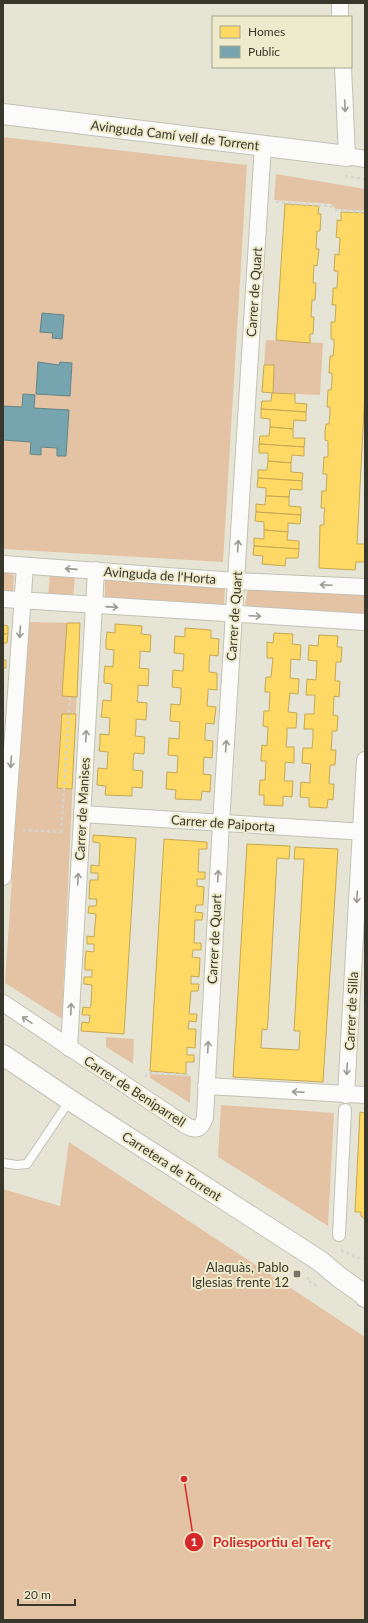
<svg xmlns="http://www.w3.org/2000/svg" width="368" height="1623" font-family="Lato,sans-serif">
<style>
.green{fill:#e4c3a4}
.homes{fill:#ffd966;stroke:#c3a854}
.public{fill:#76a5af;stroke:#638487}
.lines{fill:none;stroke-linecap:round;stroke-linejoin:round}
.service-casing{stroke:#c3c1b4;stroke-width:10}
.pedestrian-casing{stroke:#c3c1b4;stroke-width:14}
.minor-casing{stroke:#c3c1b4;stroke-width:18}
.tertiary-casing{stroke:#c3c1b4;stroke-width:22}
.path{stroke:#d4d4cf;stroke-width:2.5;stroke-dasharray:3 3;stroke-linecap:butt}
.service{stroke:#fbfbf9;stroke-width:8}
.pedestrian{stroke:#fbfbf9;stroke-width:12}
.minor{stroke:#fbfbf9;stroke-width:16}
.tertiary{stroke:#fbfbf9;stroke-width:20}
.oneway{stroke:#9a9992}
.poi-dot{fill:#757466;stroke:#eeebcd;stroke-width:1.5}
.labels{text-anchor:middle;stroke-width:4;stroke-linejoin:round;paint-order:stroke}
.street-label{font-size:13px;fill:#38372b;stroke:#eeebcd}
.poi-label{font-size:13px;fill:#38372b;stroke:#eeebcd;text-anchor:end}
.leader{fill:none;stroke:#d62828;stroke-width:1.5}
.callout-dot{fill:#d62828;stroke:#eeebcd;stroke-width:1.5}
.mark-label{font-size:12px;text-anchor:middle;font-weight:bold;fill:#fff}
.callout-label{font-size:14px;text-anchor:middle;font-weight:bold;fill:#d62828;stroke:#eeebcd;stroke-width:4;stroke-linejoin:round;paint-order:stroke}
</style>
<rect width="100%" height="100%" fill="#e6e5d5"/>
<g class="green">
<polygon points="3,137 247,165 223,562 3,549"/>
<polygon points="276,174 365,189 365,211 336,209 331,204 274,200"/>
<polygon points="266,340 323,343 320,395 273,393 274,365 264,365"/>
<polygon points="3,572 12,573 14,576 13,593 3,595"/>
<polygon points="50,574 75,576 73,599 48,597"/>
<polygon points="108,579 225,588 224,604 222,606 105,598 105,581"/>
<polygon points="248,588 362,593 365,595 365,613 361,615 248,607 245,604"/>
<polygon points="29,622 80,623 62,1019 5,983"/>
<polygon points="106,1037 134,1039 133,1064 106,1047"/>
<polygon points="150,1074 191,1076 190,1103 150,1078"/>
<polygon points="221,1105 334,1113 328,1226 218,1157"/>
<polygon points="69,1142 365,1337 365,1620 3,1620 3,1189 60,1206"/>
</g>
<g class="homes">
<polygon points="285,204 319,206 318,214 321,214 320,231 317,231 316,249 319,249 317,266 314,265 313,283 316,283 315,300 312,300 311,317 314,317 313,334 310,334 310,343 276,340"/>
<polygon points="341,212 365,213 365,391 357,544 365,544 365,562 356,562 355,570 319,568 320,525 324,525 324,515 325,508 321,508 322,491 326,491 327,474 323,474 324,457 328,457 328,441 325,440 325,432 326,424 329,424 330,414 330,407 327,407 328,390 331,390 332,381 332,373 329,373 330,356 333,356 334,347 334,339 331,339 331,322 335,322 336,305 332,305 333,294 333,288 337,288 338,271 334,271 335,254 339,255 340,238 336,237 337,228 337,220 341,221"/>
<polygon points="264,365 274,365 273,393 262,392"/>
<polygon points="272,393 295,394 295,403 307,404 306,412 261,409 262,401 271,401"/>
<polygon points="261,409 306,412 306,421 294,420 293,429 270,427 270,419 261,418"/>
<polygon points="270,427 293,429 293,438 305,438 304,447 259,444 260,436 269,436"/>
<polygon points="259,444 304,447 304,456 292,455 291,463 268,461 268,453 259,453"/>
<polygon points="268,461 291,463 291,472 303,473 302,481 258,478 258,470 267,470"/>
<polygon points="258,478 302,481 302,490 290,489 289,497 266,496 266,488 257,487"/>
<polygon points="266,496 289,497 289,506 301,507 301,515 256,512 256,504 265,505"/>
<polygon points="256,512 301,515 300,524 288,523 288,532 264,530 264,522 255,521"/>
<polygon points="264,530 288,532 287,540 299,541 299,549 254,546 254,538 264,539"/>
<polygon points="254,546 299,549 298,558 286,558 285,566 262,564 263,556 253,555"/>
<polygon points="67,623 80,623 77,697 62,696"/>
<polygon points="115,624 142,626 141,634 151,635 150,652 140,651 140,659 139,668 149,669 148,686 138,685 138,694 137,702 147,703 146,720 136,719 136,728 135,736 145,737 144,754 134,753 133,762 133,770 143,771 142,788 132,787 132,796 105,795 106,786 97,785 98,768 107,769 108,752 99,751 100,743 100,734 109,735 110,718 101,717 102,709 103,700 111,701 112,684 104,683 104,675 105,666 113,667 114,650 106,649 106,641 107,632 115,633"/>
<polygon points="3,625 8,626 8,634 3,634"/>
<polygon points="185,628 211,630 211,638 219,639 218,656 210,655 209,663 209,672 217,673 217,690 208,689 208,693 207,706 216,707 214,724 206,723 205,732 205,740 213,741 212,758 204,757 203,774 211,775 210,792 202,791 201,800 175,799 176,790 166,789 167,772 177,773 178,756 168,755 169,738 179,739 180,722 170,721 171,704 180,705 181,696 181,688 172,687 173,670 183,671 184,654 174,653 175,636 185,637"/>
<polygon points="274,633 293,634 292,644 301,645 300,660 291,659 290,678 299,679 298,694 290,693 288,712 297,713 296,728 287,728 287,737 286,747 294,747 294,763 285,762 285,772 284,781 293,781 292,797 283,796 283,806 264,805 264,795 259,795 260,780 265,780 266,761 261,761 261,757 262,745 267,746 268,727 263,726 264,711 269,711 270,692 265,692 265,688 266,677 271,677 273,658 267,658 267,642 273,643"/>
<polygon points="3,634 8,634 7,643 3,643"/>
<polygon points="319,635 338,636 337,647 342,647 341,662 336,662 335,681 340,681 339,697 334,696 333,715 338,716 337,731 332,731 332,739 331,750 336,750 335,765 330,765 329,784 334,784 333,800 328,799 327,808 309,807 309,798 300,797 301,782 310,783 310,773 311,764 302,763 303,748 312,748 313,738 313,729 304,729 305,714 314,714 315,695 306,695 307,679 316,680 317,661 308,660 309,645 318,646"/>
<rect x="3" y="660" width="3" height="8"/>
<polygon points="62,714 76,714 72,789 57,788"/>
<polygon points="93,835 136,838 124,1034 81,1031 82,1022 89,1023 90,1015 82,1015 83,1007 90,1008 91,1005 92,985 84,984 84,977 92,977 92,970 85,970 85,961 86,951 94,952 94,944 87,944 87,936 94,937 96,914 88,913 89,906 96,906 97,899 89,899 90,880 98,880 98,873 91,873 91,865 99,866 100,843 93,842"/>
<polygon points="164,839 207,842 207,849 199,849 199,852 198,872 205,872 205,879 197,879 197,886 204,887 203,905 196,905 195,912 203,913 202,920 195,920 194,943 201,943 201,950 193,950 192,957 200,958 199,977 191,976 191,984 199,984 198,991 191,991 189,1014 197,1014 196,1022 189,1021 188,1029 196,1029 195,1048 187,1047 187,1055 194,1055 194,1062 186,1062 186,1074 150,1071"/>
<polygon points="247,844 290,846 289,859 277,858 268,1021 267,1030 262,1029 261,1048 299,1050 300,1031 294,1031 304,859 294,859 295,847 338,849 323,1082 233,1077"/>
<polygon points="360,1112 365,1113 365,1219 361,1216 361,1212 355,1212"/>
</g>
<g class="public">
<polygon points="42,313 64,315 62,339 52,338 53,333 40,332"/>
<polygon points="38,362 59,365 60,362 72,363 70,396 36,394"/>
<polygon points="23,394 35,395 34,408 69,410 66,456 57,456 57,448 41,447 41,455 30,454 31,442 3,440 3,406 22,407"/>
</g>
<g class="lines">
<defs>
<polyline id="service" points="3,1163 17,1165 27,1164 70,1100"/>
<polyline id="pedestrian" points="339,1235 345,1110"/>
<g id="minor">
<polyline points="340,3 340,17"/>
<polyline points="343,67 347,156 365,159"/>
<polyline points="3,564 236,581 365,587"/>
<polyline points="3,599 365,622"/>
<polyline points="82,814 365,832"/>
<polyline points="3,877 25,566"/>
<path d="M3,1003L187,1126C198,1132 202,1127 205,1117L221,823L263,145"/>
<polyline points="69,1048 96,570"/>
<polyline points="206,1086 365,1095"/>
<polyline points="346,1095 365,760"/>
</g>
<g id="tertiary">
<polyline points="3,114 347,156"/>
<polyline points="3,1055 70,1100 320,1261 339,1277 363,1294 365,1297"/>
</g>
</defs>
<use href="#service" class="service-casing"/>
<use href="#pedestrian" class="pedestrian-casing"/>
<use href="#minor" class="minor-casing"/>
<use href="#tertiary" class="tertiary-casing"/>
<g class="path">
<polyline points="345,176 365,179"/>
<polyline points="276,202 330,206 336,210 365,212"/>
<polyline points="23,830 62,832"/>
<polyline points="61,832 70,697"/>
<polyline points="145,1077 148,1073 190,1075"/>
<polyline points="341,1250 358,1258 365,1258"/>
<polyline points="309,1277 307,1280 317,1286"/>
</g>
<use href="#service" class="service"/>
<use href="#pedestrian" class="pedestrian"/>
<use href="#minor" class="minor"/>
<use href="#tertiary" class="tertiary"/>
</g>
<defs><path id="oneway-shaft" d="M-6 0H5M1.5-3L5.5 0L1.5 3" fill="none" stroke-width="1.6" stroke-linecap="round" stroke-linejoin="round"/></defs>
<g class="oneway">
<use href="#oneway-shaft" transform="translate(345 106) rotate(87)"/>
<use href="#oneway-shaft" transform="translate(238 546) rotate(-86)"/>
<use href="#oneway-shaft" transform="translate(71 569) rotate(-176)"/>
<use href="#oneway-shaft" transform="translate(326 585) rotate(-177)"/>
<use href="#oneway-shaft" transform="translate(112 607) rotate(4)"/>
<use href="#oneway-shaft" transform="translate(255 616) rotate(3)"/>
<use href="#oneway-shaft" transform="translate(20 632) rotate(94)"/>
<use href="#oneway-shaft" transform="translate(86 736) rotate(-87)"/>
<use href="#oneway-shaft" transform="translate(226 746) rotate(-86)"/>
<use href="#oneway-shaft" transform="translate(11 762) rotate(94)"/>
<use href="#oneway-shaft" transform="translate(218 876) rotate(-87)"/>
<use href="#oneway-shaft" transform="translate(78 879) rotate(-87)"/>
<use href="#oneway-shaft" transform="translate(357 897) rotate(93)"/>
<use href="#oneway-shaft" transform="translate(71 1009) rotate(-87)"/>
<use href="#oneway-shaft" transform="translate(27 1020) rotate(-146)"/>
<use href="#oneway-shaft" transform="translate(208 1047) rotate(-87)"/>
<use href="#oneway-shaft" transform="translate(347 1069) rotate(93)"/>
<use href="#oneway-shaft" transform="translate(298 1092) rotate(-177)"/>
</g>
<rect class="poi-dot" x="293" y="1270" width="8" height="8" rx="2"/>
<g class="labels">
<g class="street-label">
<text transform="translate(175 135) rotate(7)" y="5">Avinguda Camí vell de Torrent</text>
<text transform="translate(254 292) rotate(-86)" y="5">Carrer de Quart</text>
<text transform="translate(160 575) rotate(4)" y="5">Avinguda de l'Horta</text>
<text transform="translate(234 616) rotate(-86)" y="5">Carrer de Quart</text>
<text transform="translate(82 809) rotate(-87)" y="5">Carrer de Manises</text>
<text transform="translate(223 823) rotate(4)" y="5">Carrer de Paiporta</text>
<text transform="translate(214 939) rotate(-87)" y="5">Carrer de Quart</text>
<text transform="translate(351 1011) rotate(-87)" y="5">Carrer de Silla</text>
<text transform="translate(135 1091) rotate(33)" y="5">Carrer de Beniparrell</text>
<text transform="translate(172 1166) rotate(33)" y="5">Carretera de Torrent</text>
</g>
<g class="poi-label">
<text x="289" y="1272">Alaquàs, Pablo<tspan x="289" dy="15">Iglesias frente 12</tspan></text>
</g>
</g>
<path class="leader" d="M184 1479L194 1542"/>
<g class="callout-dot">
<circle cx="184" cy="1479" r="4"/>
<circle cx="194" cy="1542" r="10"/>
</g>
<g class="mark-label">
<text x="194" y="1546">1</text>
</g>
<g class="callout-label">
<text x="272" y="1547">Poliesportiu el Terç</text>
</g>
<rect width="368" height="1623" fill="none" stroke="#38372b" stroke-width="8"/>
<rect x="212" y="16" width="140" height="52" fill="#eeebcd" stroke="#a5a38c"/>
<rect x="220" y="26" width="20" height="12" fill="#ffd966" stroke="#a5a38c"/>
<text x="248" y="36" font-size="12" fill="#38372b">Homes</text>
<rect x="220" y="46" width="20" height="12" fill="#76a5af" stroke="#a5a38c"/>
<text x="248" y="56" font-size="12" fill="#38372b">Public</text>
<path d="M18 1599v6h57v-6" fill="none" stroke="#38372b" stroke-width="2"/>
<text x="24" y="1599" font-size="12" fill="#38372b" stroke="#eeebcd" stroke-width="3" paint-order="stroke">20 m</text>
</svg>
